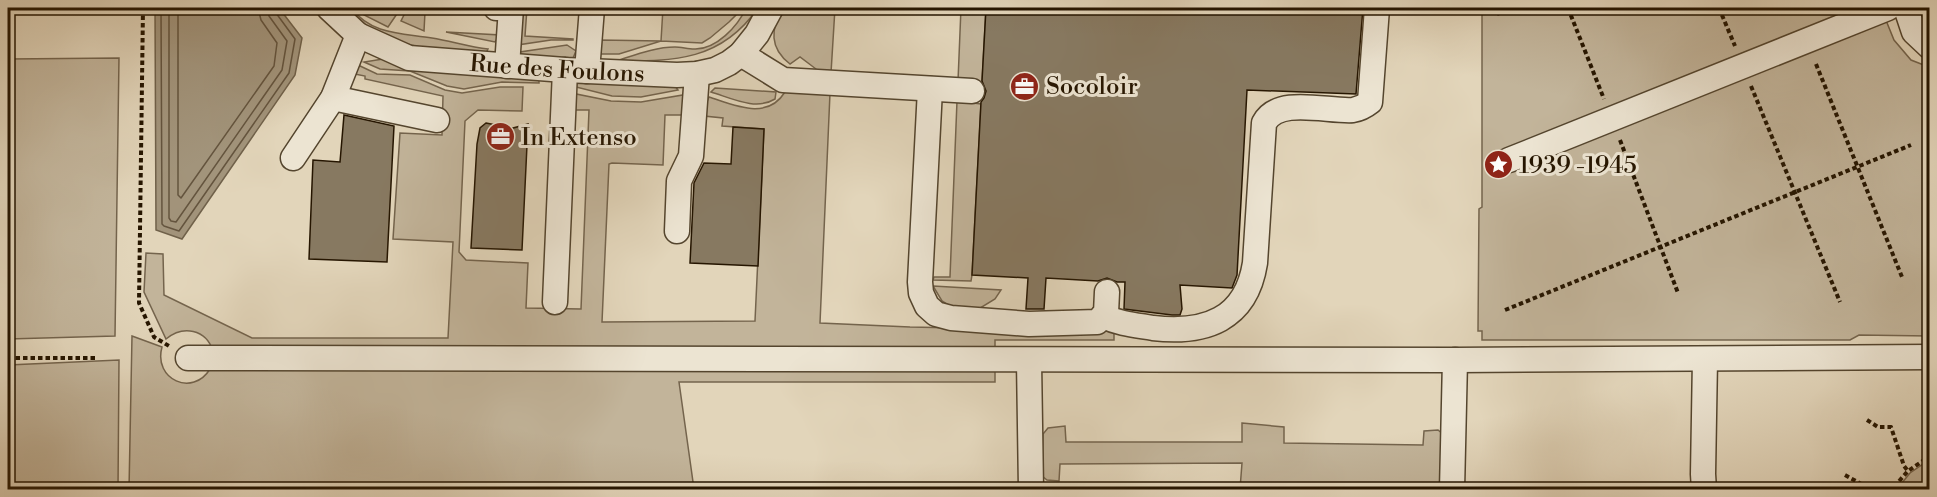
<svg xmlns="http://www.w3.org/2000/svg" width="1937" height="497" font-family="'Libre Bodoni',serif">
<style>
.green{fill:#c2b49a;stroke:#74644d;stroke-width:1.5}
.water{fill:#a2947b;stroke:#70614a;stroke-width:1.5}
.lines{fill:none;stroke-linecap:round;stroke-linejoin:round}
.shore{stroke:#64543e;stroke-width:1.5}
.building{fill:#877961;stroke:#251500;stroke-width:1.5}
.minor-casing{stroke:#54452e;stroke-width:27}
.path{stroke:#251500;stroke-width:4;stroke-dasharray:4.5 3;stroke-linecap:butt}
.minor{stroke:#ece4d2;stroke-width:24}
.labels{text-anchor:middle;stroke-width:6;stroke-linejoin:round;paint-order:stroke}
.street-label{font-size:24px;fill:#251500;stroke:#ece4d2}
.poi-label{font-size:24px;fill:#251500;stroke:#ece4d2;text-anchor:start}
</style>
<rect width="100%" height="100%" fill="#e2d5ba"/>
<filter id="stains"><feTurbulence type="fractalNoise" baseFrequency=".00333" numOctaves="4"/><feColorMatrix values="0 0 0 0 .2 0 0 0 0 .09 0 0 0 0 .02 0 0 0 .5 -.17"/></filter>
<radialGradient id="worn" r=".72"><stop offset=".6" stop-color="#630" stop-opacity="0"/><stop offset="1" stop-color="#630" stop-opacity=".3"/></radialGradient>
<g class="green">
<path d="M344,8H351C372,35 401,33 432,38C451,41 469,47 488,49L486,53C426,49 391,50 344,8Z"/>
<polygon points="357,8 401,8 388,27 364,15"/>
<polygon points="519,8 527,8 525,36 573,39 573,40 551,40 517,45"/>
<polygon points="663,8 738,8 736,15 729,22 710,38 702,43 661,41 619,54 600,54 600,40 661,41"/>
<path d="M746,8H758C721,61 675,61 616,61C635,55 655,47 675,47C681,47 688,49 694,49C716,50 738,26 746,8Z"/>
<path d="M782,8H835L831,73L816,72V69L800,57L790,64C769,48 771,29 782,8Z"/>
<polygon points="961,8 986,8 982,82 958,81"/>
<polygon points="1482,8 1881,8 1894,40 1911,60 1929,67 1929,336 1859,335 1850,340 1482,340 1482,331 1478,331 1479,209 1482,207"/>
<polygon points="406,11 425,12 424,31 401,21"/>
<polygon points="446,32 500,35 495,42"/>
<polygon points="567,45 576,51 573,58 519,56 520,52"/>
<polygon points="119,58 115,336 8,339 8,59"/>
<polygon points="383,59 539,79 539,83 502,82 464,89 447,86 410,71 380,69 364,62"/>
<path d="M358,65L377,74L410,75L445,90L462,93L500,87H523L522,111L478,110L465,121L459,252L466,260L528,263L526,308L581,309L589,110H575L576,94L611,101L641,102L683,95V115H665L663,165L612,163L609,164L602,322L755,321L764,129L722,126L723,118L704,116V109L709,97C734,105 767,121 785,92L830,93L820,323L910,327L1096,331L1114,326V340H995V350L213,351C206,329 183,325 166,339L144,292L146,253L163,254L164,295L252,338H448L453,242L393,239L400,133L442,135L443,96L365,79V76L350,73Z"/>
<polygon points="577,81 675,86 678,90 641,97 612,96 576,87"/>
<path d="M715,88L776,92L775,99C756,111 731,98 711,92Z"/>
<polygon points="957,101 981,104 972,275 971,281 933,280 934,277 950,277"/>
<polygon points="933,286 1001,290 995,299 977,310 953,308 942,301"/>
<path d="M132,336L162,347C153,380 193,397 210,369L995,366V382H679L694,489L129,490Z"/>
<polygon points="119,360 118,489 8,489 8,365"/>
<polygon points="1242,423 1284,427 1284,443 1423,445 1424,431 1438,430 1444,435 1445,489 1240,489 1242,463 1060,464 1059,481 1047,480 1042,476 1043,434 1048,428 1065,426 1066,442 1242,442"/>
<polygon points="1929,460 1929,489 1897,489 1910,473"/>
</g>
<polygon class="water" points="155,8 279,8 302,38 295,75 182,239 156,230"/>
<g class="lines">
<g class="shore">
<polyline points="161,8 162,224 164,226 179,231 289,73 295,39 276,13 275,8"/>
<polyline points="169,8 169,218 171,221 176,222 282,70 287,41 269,16 267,8"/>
<polyline points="178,8 178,195 181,198 274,66 277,43 261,20 258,8"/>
</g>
</g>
<g class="building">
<polygon points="986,8 1363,8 1356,94 1247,90 1237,275 1232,288 1180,285 1182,309 1180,315 1172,315 1124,309 1125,282 1117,282 1107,278 1098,281 1046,278 1044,309 1026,309 1028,278 972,275 981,102 984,98 986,91 982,81"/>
<polygon points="344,115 394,126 387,262 309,259 313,160 340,162"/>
<polygon points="486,123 496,125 502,131 528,124 522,250 471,248 477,144 480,128"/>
<polygon points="733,127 764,129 758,266 690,263 694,183 704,163 731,164"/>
</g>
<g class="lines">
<defs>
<g id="minor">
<path id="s1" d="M329,8L358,35L409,58L565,70L677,75L697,74L715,70L729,63L741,54L757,34L771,8"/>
<polyline points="496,8 511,8 507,66"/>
<polyline points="1906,8 1914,32 1930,47"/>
<polyline points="741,54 783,80 972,91"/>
<polyline points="587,71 592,8"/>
<polyline points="930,89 920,282 921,293 927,306 936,314 951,318 1029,324 1097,322 1106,313 1107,292"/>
<polyline points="333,98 437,120"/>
<polyline points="293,158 333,98 358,35"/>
<polyline points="1509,160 1888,8"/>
<polyline points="677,231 679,181 691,156 697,74"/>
<polyline points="555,302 565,70"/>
<path d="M1103,316C1120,324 1135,325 1153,328C1205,334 1246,320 1255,263L1264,123C1278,96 1328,112 1353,110C1359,109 1365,106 1370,102L1377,8"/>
<polyline points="188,358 1455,360 1930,357"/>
<polyline points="1029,361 1031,490"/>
<polyline points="1452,490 1455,360"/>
<polyline points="1704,490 1703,474 1705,359"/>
</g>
</defs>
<use href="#minor" class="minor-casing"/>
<g class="path">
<polyline points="143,8 139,303 154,337 169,346"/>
<polyline points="1568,8 1604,99"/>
<polyline points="1719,8 1735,46"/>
<polyline points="1497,14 1513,8"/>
<polyline points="1816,64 1902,277"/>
<polyline points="1751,86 1840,302"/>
<polyline points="1620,140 1678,293"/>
<polyline points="1505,310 1911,145"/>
<polyline points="8,358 98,358"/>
<polyline points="1867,420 1878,427 1891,427 1904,466 1908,471"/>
<polyline points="1845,475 1863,485 1893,488 1908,471 1930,456"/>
</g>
<use href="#minor" class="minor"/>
</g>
<defs>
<symbol id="office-disc" viewBox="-11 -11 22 22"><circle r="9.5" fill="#8f2418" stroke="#ece4d2"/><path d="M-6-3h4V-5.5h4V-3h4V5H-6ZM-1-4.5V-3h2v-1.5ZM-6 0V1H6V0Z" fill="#fff"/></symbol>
<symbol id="sight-disc" viewBox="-11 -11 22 22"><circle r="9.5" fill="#8f2418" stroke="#ece4d2"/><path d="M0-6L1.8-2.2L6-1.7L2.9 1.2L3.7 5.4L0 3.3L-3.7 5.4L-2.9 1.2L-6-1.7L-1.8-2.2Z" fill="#fff"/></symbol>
</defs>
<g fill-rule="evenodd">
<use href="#office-disc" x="1008" y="70" width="33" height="33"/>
<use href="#office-disc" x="484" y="120" width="33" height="33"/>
<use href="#sight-disc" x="1482" y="148" width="33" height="33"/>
</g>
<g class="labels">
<g class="street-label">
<text dy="8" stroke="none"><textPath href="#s1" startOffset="244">Rue des Foulons</textPath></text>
</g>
<g class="poi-label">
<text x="1046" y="94">Socoloir</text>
<text x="521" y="145">In Extenso</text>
<text x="1519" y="173">1939 -1945</text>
</g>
</g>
<rect width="1937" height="497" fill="none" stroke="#e2d5ba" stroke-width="30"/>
<rect x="9" y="9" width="1919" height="479" fill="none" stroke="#251500" stroke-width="3"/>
<rect x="15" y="15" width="1907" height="467" fill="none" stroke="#251500" stroke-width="1.5"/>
<rect width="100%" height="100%" filter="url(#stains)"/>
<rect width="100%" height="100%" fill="url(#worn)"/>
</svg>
